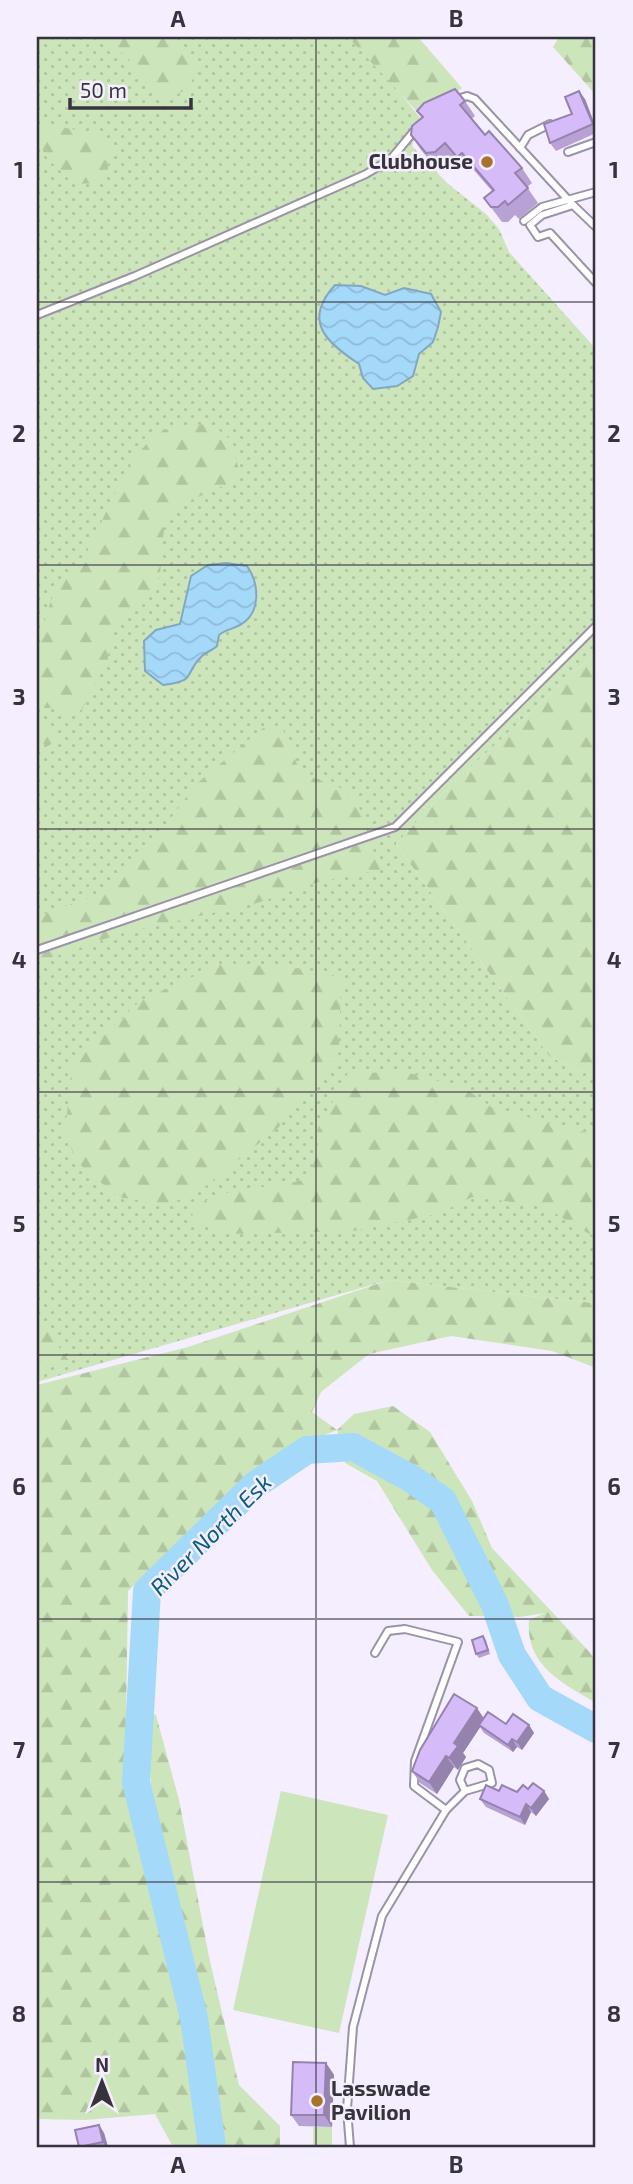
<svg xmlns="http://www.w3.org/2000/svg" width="633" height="2184" font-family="'Exo 2',sans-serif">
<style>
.grass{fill:url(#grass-dots)}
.forest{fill:url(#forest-firs)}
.park{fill:#cde5ba}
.water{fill:url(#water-waves);stroke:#84a7c1;stroke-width:2}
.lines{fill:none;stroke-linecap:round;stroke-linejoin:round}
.river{stroke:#a5d9fa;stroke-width:28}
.service-casing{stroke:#9b93a7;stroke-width:10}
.service{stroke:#fff;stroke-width:6}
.wall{fill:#b7a1d5}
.shaded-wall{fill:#9583ae}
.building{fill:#d5bbf8;stroke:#9583ae;stroke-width:2}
.grid{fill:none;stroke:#37333c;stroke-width:2;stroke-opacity:0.55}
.poi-dot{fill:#a8732d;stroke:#f4eeff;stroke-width:2.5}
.labels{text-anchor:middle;stroke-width:5;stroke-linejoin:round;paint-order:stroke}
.poi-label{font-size:21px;font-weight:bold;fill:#37333c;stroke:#f4eeff;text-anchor:end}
.water-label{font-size:23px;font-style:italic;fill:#095d84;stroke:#f4eeff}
.neatline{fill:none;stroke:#37333c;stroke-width:2.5}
.grid-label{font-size:23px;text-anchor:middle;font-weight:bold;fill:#37333c}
</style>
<defs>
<pattern id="grass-dots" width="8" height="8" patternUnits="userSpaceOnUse" patternTransform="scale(1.75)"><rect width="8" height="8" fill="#cde5ba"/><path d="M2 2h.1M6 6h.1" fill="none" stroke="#b1c5a1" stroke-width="1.8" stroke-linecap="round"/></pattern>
<pattern id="forest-firs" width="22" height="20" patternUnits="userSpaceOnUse" patternTransform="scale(1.75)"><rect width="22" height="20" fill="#cde5ba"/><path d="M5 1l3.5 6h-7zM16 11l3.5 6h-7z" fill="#b1c5a1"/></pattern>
<pattern id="water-waves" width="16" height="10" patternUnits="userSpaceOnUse" patternTransform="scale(1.75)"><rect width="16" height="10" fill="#a5d9fa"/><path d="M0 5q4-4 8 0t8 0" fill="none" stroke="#8fbbd7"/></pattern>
</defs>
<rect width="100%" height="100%" fill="#f4eeff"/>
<polygon class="grass" points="37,37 354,37 422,120 412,146 447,183 486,214 499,229 509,252 596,349 596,652 447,789 396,844 550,1057 596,1078 596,1308 593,1303 389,1280 37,1382"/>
<g class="forest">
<path d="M99,37H169L176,41L197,70C189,90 182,97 159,96L126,56Z"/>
<polygon points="348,37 418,37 462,88 422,117"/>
<polygon points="559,37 596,37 596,95 553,47"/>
<path d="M37,126C63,127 88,129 111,141L107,176L94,183L75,184C55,166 37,154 37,126Z"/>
<path d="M211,424L231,440L241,478L180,505L164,528L160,575L150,595L125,614L111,631L108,659L78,717L55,708H40C31,680 42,614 57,588C63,579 73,574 79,565C104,527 121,460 159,433C172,425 196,425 211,424Z"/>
<polygon points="596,652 596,1078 550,1057 396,844 447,789"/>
<polygon points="37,721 62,737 48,746 37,741"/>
<polygon points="281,725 301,774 336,785 357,801 380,870 318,882 257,903 119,934 37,963 37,916 103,893 121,869 166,825 195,785 263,728"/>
<polygon points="223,963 305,969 341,978 339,1052 323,1079 295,1101 279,1127 201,1190 167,1205 118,1197 77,1162 65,1133 72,1065 140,1001"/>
<path d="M405,1072L464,1088L493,1108L596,1135V1238L543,1206L472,1197L438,1214L353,1231L228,1234L193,1222L192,1209C226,1183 268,1192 308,1178L318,1152V1128L348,1073Z"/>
<path d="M389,1280L593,1303L596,1308V1368L552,1351L451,1336L369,1354L321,1392L312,1412L337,1430L354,1414L393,1406L430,1432L472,1501L492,1548L596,1659V1703C562,1683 525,1665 529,1620L545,1613L520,1617L469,1616L432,1570L377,1481L345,1463L337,1430C257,1459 189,1532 128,1591L125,1782L182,2010L201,2147H173L155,2114L85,2120L37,2119V1385L188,1347Z"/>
<polygon points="37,1316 70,1362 37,1370"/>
<polygon points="146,1710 156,1715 179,1800 209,1957 239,2085 280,2126 280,2147 224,2147 151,1786"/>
</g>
<g class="park">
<polygon points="281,1791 388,1815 339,2033 233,2010"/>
<rect x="313" y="2127" width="19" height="20"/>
</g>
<g class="water">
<path d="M335,285L361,286L385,295L404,288L431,294L441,312L438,327L433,342L419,354L413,376L397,386L373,389L363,378L359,364C326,342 302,321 335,285Z"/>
<path d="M226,563L247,566C259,583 262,613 240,625C233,629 225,630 219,635L217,646C213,650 206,652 202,656C183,674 198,681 163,685L145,671L144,641L156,630L180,624L191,576L208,565Z"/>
</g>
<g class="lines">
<polyline class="river" points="212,2147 194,2018 136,1782 147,1591 255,1485 307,1450 353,1447 412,1479 443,1501 495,1605 512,1655 540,1698 596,1729"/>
<defs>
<g id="service">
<polyline points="457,99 467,96 475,99 573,205 542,215 530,225 538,237 550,233 596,283"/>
<polyline points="520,148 528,135 550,124"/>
<polyline points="568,152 596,142"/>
<polyline points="573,205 596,227"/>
<polyline points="524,221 542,207 596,192"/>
<polyline points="37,315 135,276 366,174 391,159 415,130"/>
<polyline points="37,950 395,827 596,626"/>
<polyline points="375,1653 388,1631 405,1629 458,1642 415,1761 414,1786 446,1810"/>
<polyline points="350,2147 347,2109 353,2027 382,1916 446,1810 465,1791 492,1783 489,1770 478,1764 465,1768 460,1780 465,1791"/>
</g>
</defs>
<use href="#service" class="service-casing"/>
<use href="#service" class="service"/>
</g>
<g class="wall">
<polygon points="585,99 596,127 596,133 556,151 550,143 572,114"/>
<polygon points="465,101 475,116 471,119 485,135 522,168 532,183 527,187 538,203 519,219 515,215 508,222 502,222 484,198 492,191 472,168 468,172 456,158 445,167 436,168 421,150 411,135 422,118 417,111"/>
<polygon points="483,1636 486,1640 490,1654 479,1658 476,1654"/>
<polygon points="484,1718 506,1724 529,1725 534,1733 522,1750 517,1747 513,1752 484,1733 480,1727 463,1753 466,1757 458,1770 454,1767 437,1794 420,1783 412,1771"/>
<polygon points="528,1789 544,1791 549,1799 536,1816 531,1812 525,1825 486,1807 480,1799 517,1792"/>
<polygon points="326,2063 334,2075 332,2127 299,2126 291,2115"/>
<polygon points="99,2125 104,2133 108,2147 79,2147"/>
</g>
<g class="shaded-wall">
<polygon points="579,91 585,99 596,129 593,124"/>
<polygon points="477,1708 485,1720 463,1753 466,1757 458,1770 449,1758 454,1743"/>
<polygon points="529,1725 534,1733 522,1750 517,1742"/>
<polygon points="512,1739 517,1747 513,1752 508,1745"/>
<polygon points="446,1756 454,1767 437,1794 429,1782"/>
<polygon points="544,1791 549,1799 536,1816 531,1808"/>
<polygon points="526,1804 531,1812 525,1825 520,1817"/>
<polygon points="326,2063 334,2075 332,2127 324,2115"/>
<polygon points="99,2125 104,2133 108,2147 106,2147 103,2142"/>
</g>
<g class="building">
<polygon points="455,89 465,101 460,105 485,135 489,131 522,168 515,173 528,188 508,205 505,201 498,207 491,207 484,198 494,190 462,153 457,157 445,143 435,152 426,153 411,135 412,126 423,117 417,111 424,103"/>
<polygon points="579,91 593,124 550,143 544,124 572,114 565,97"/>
<polygon points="483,1636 488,1650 476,1654 472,1640"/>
<polygon points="454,1694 477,1708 454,1743 458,1746 449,1758 446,1756 429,1782 412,1771 420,1750"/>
<polygon points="488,1712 506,1724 513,1714 529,1725 517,1742 512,1739 508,1745 479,1725"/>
<polygon points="533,1783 544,1791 531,1808 526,1804 520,1817 480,1799 486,1785 499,1791 502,1785 517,1792 523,1785 528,1789"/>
<polygon points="293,2062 326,2063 324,2115 291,2115"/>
<polygon points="99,2125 103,2142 79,2147 75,2130"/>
</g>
<path class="grid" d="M316,37V2147M37,302H596M37,565H596M37,829H596M37,1092H596M37,1355H596M37,1619H596M37,1882H596"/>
<g class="poi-dot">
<circle cx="487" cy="162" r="7"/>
<circle cx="317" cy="2101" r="7"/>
</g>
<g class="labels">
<g class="poi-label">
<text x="473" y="169">Clubhouse</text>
<text x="331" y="2096" text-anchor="start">Lasswade<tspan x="331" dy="24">Pavilion</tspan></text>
</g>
<g class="water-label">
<text transform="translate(211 1535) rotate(-45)" y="8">River North Esk</text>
</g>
</g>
<rect width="633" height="2184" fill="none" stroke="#f4eeff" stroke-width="77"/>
<g transform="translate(102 2082)" stroke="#f4eeff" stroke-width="5" paint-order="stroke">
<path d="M0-5L12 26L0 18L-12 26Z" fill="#37333c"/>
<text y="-10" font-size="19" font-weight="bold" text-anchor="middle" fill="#37333c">N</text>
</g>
<path d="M70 98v10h121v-10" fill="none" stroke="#37333c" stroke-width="3.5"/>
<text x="80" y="98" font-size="21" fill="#37333c" stroke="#f4eeff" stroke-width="5" paint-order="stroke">50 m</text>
<rect x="38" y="38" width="556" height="2108" class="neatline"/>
<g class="grid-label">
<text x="178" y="27">A</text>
<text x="456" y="27">B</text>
<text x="19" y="178">1</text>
<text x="614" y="178">1</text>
<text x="19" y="442">2</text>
<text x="614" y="442">2</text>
<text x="19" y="705">3</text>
<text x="614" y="705">3</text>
<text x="19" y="968">4</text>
<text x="614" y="968">4</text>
<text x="19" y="1232">5</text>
<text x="614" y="1232">5</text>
<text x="19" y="1495">6</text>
<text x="614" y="1495">6</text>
<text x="19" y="1758">7</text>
<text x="614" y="1758">7</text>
<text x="19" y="2022">8</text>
<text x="614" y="2022">8</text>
<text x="178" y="2173">A</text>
<text x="456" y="2173">B</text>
</g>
</svg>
